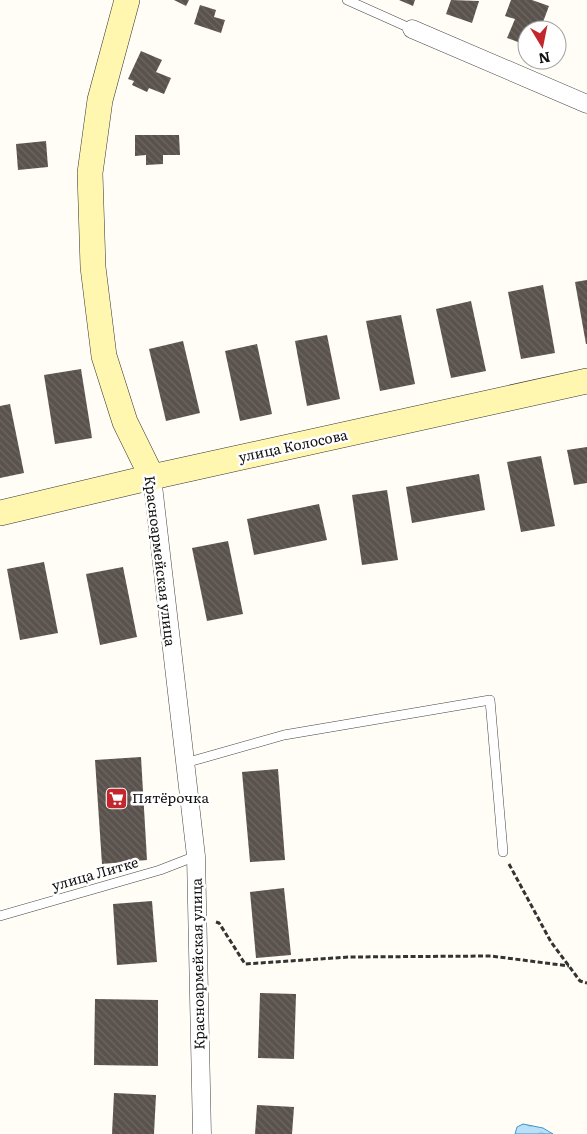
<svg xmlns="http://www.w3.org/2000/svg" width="587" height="1134" font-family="Literata,serif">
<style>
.water{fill:url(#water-ripples);stroke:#3f96cf}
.building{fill:url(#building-back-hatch)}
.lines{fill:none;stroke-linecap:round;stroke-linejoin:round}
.service-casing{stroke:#444;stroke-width:10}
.minor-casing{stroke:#444;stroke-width:19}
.secondary-casing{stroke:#333;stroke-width:26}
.path{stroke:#333;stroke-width:3;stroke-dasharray:5 2.5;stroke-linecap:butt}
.service{stroke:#fff;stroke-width:9}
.minor{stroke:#fff;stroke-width:18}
.secondary{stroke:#fff6b0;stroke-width:25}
.labels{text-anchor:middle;stroke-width:5;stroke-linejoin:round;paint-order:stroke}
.street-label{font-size:14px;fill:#111;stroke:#fff}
.poi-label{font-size:14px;fill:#111;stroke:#fff;text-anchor:start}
</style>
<defs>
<pattern id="water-ripples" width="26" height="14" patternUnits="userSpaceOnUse" patternTransform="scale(1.25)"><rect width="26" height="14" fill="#b9e0f7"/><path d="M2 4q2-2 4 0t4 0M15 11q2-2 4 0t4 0" fill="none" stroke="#9ebfd3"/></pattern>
<pattern id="building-back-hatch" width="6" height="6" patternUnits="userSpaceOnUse" patternTransform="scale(1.25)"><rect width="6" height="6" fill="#5a524d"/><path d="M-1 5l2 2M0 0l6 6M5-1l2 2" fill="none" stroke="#6d6662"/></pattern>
</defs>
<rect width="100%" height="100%" fill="#fffdf5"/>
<polygon class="water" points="523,1124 543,1128 553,1134 515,1134 517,1127"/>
<g class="building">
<polygon points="174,0 189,0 186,6"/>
<polygon points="399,0 415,0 413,6"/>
<polygon points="451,0 479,1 472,23 446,14"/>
<polygon points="511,0 532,0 549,6 540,30 527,30 526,45 507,38 515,19 505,16"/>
<polygon points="200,5 216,10 214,17 225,20 221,33 194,24"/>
<polygon points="141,51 162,60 156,72 171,78 164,94 149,88 147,92 132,85 134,81 128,79"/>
<polygon points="135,135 179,135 180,155 163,155 163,164 146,165 146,155 135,156"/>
<polygon points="46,141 48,167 18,170 16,144"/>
<polygon points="587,280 587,344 586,344 575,282"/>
<polygon points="543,285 555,353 521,359 508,292"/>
<polygon points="471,301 486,371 451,378 436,309"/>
<polygon points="401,315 415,384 380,391 366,321"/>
<polygon points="327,335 340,399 307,406 295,341"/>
<polygon points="183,341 200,413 166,421 149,349"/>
<polygon points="257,344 272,414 240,421 225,351"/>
<polygon points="81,369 92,438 55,444 44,375"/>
<polygon points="10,404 24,473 0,478 0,406"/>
<polygon points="587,447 587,483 574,485 567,450"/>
<polygon points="541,456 555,526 521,532 507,462"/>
<polygon points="479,474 485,510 412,523 406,487"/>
<polygon points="387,490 398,560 362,565 352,495"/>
<polygon points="319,504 327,540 254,555 247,519"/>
<polygon points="228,541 243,614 207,621 192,548"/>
<polygon points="44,562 58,633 20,640 7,569"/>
<polygon points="123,567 137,637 100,645 86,574"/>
<polygon points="141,757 147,860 102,864 95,760"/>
<polygon points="278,769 285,860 250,862 242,772"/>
<polygon points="284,888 291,955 256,958 250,892"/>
<polygon points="152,901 157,962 117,965 113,904"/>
<polygon points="260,993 296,994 294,1059 258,1058"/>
<polygon points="95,999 158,1000 158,1066 94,1065"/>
<polygon points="114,1093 156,1095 154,1134 112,1134"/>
<polygon points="257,1105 294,1107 292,1134 255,1134"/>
</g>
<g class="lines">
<defs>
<g id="service">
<polyline points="347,0 412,29"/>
<polyline points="185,763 284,735 490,700 503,852"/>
<polyline points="0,916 160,870 196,856"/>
</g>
<g id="minor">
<polyline points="412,29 587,104"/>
<polyline points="152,477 196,856 202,1134"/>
</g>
<g id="secondary">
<polyline points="127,0 100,100 90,173 93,267 104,356 125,422 152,477"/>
<polyline points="0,513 152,477 587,381"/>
</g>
</defs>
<use href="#service" class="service-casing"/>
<use href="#minor" class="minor-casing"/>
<use href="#secondary" class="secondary-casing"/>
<g class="path">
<polyline points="509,864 551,942 580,981 587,983"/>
<polyline points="216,922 219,923 245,964 349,957 491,956 569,966"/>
</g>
<use href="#service" class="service"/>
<use href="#minor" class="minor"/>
<use href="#secondary" class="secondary"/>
</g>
<defs>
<symbol id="supermarket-square" viewBox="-11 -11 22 22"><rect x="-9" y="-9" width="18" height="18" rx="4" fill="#c4262e" stroke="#fff"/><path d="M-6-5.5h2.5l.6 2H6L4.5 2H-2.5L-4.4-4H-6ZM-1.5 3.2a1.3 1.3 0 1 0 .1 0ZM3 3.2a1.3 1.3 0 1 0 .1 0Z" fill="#fff"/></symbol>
</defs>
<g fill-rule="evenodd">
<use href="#supermarket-square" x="104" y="786" width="25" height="25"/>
</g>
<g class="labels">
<g class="street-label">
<text transform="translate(293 446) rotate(-12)" y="5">улица Колосова</text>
<text transform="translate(160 561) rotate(83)" y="5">Красноармейская улица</text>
<text transform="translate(95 874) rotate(-16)" y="5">улица Литке</text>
<text transform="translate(198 964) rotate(-91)" y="5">Красноармейская улица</text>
</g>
<g class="poi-label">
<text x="132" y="803">Пятёрочка</text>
</g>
</g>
<g transform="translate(542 45) rotate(170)"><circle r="24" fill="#ffffff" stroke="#a0a0a0"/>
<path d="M0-4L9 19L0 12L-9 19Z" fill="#c4262e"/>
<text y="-8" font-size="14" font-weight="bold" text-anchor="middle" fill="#111111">N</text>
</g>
</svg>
